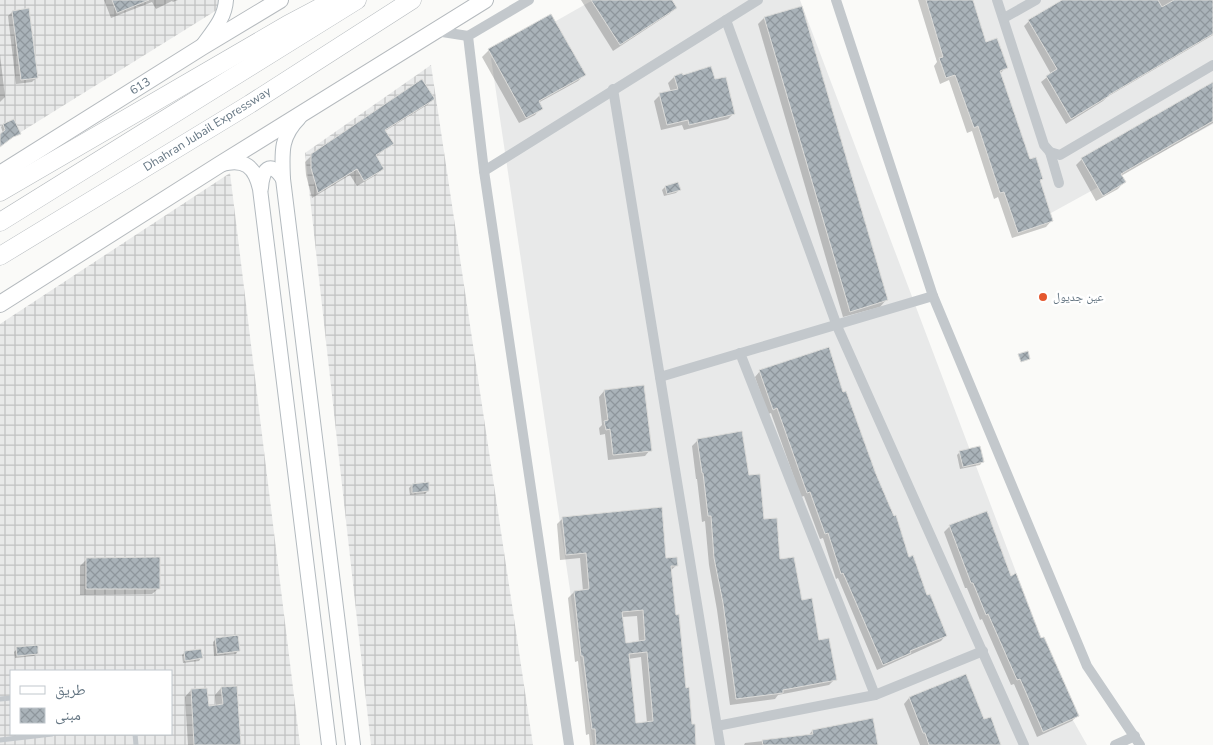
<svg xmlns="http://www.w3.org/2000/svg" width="1213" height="745" font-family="'Nunito Sans','Noto Naskh Arabic',sans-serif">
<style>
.built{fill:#e8e9e9}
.industrial{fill:url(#industrial-grid);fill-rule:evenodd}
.shadow{fill:#0003;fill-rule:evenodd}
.building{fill:url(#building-cross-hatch);stroke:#dcdcda;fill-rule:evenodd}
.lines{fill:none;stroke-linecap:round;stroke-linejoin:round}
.secondary-casing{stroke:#b3babf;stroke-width:16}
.primary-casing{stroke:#b5babe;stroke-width:18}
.highway-casing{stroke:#b4b9bd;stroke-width:19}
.lane{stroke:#c3c8cc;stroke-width:5}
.street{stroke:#c3c8cc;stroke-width:10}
.secondary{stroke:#fff;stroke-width:14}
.primary{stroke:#fff;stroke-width:16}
.highway{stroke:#fff;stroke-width:18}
.poi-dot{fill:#e4572e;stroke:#fff;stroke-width:2}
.labels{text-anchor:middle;stroke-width:5;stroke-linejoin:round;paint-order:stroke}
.street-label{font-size:12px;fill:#657683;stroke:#fff}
.poi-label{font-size:12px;fill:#657683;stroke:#fff;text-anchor:start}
</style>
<defs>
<pattern id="industrial-grid" width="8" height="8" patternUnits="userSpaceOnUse" patternTransform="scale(1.25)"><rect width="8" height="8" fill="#e8e9e9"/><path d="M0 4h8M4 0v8" fill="none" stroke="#c0c1c2"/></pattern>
<pattern id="building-cross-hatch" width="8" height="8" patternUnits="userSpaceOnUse" patternTransform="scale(1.25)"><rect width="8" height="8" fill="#aab3b9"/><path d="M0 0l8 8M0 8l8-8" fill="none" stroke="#8e969c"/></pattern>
</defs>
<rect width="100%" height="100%" fill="#fafaf8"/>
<g class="built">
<polygon points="593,0 800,0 1070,715 1087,745 593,745 491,58"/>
<polygon points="954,0 1213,0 1213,124 1031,224"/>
</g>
<g class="industrial">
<polygon points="0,0 233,0 0,145"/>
<polygon points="431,65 533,745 371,745 305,153"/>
<path d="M230,173L300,745H0V324ZM11,671H171V734H11Z"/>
</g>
<g class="shadow">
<polygon points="104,0 178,0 173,2 172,1 156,9 152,2 111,18"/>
<polygon points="581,0 670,0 676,8 669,14 613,51"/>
<polygon points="918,0 972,0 985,43 1006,67 1000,74 1029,161 1042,179 1039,182 1052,220 1046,227 1012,238 998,197 994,199 972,131 967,133 949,80 940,84 934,66 937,62"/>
<polygon points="1065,0 1213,0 1213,35 1107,97 1103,101 1066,124 1041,82 1051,74 1024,26 1029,21"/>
<polygon points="12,12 37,77 32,82 16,84 8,16"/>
<polygon points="551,15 584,75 578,81 538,103 541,108 535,115 519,123 482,57 489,50"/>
<polygon points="764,18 886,300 880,307 843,317 758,24"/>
<polygon points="0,54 5,97 0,102"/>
<polygon points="682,76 714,81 734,113 728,119 684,130 682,125 661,130 654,101 660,95 671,92 668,83 674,77"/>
<polygon points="1213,83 1213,123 1121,176 1124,182 1118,189 1096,201 1076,165 1082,159"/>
<polygon points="433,99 427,105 385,131 392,144 375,157 382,168 376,175 357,186 350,175 312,198 306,175 305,162 312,155"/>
<polygon points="3,125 19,133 0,146 0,136 3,133 1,127"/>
<polygon points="665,187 679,190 676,193 664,196 662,190"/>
<polygon points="760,371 842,394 908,558 946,635 941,641 877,670 838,578 836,579 823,538 820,539 804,496 801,497 771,413 768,414 755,377"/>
<polygon points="604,391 650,450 645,456 608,460 605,434 600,435 599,428 602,425 599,397"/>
<polygon points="698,440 748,476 763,520 779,561 801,602 835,679 829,685 778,695 775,699 730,705 717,610 709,565 705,521 702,522 697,479 696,479 692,446"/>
<polygon points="960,452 982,462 980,465 960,469 957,455"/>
<polygon points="412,485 428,491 425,494 410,495 409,488"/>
<path d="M563,518L677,565L670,571L685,689L695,745H590L589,734L586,735L578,661L575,662L568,598L574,592L583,591L580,558L560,560L557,524ZM637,616L639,642L625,644L622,617ZM641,657L647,723L635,725L628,659Z"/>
<polygon points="950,526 1010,577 1078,715 1072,721 1037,737 1014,684 1011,685 982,619 980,620 967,588 965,588 944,532"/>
<polygon points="87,559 159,588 152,594 80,595 80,566"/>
<polygon points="216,639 238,651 236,654 214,656 213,642"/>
<polygon points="17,649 37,653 34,656 15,658 14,652"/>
<polygon points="185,652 201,658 199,661 183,663 182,655"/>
<polygon points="221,688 239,745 188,745 185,697 191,690 208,707 216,706 215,695"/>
<polygon points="909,698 983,721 999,745 920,745 904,704"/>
<polygon points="812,731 877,745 744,745 745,743 808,736"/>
</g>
<g class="building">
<polygon points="112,0 149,0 117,13"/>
<polygon points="591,0 672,0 677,8 620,45"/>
<polygon points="926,0 973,0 986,42 997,38 1008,68 1000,71 1030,159 1036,157 1043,179 1040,180 1053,221 1018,233 1004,192 1000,193 978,126 974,128 955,75 946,78 939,58 943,57"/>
<polygon points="1062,0 1158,0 1162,7 1174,0 1213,0 1213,34 1109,95 1109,96 1071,119 1046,76 1057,69 1028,20"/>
<polygon points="802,6 888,300 850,312 764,17"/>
<polygon points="29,8 38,78 21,80 12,11"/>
<polygon points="551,14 586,75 539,101 543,109 526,118 488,49"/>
<polygon points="711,66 715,79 726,77 735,114 689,125 688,120 667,125 659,93 678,89 674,76 682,73 683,75"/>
<polygon points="422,79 435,99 385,130 394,144 376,155 384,169 364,181 357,169 318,193 311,168 311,154"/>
<polygon points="1213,82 1213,121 1121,174 1126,182 1103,196 1081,158"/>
<polygon points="14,119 21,134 13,137 0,147 0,134 5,130 3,124"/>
<polygon points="678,182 681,190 667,194 665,186"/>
<polygon points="829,347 843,392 846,391 876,474 894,516 896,515 909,557 913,555 927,595 930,594 947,636 910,651 911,653 883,665 843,573 841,574 828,533 825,534 810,492 807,493 777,408 773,410 759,370"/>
<polygon points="1028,351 1030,359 1021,362 1018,354"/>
<polygon points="644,385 652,451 613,455 610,429 606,430 604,421 608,420 604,390"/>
<polygon points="742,431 749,475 760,474 764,519 777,518 780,559 794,557 802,600 812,598 819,640 829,638 837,680 783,690 783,693 736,699 723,603 714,558 711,516 708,516 703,473 702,473 697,439"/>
<polygon points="980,446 984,462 963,467 959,451"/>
<polygon points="429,482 429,491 412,493 412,484"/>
<path d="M662,507L666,558L677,557L678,566H671L676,615L679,614L686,688L689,687L692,724H695L696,745H596L595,729H592L583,656H581L574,591L589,589L586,553L566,555L562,517ZM643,610L645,640L626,643L622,612ZM647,652L653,721L636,723L629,654Z"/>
<polygon points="987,511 1011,576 1016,573 1041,638 1044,637 1079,716 1043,732 1020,679 1017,680 988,614 986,615 973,583 971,583 949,525"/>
<polygon points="160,557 160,589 86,589 86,558"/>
<polygon points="238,635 240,651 217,654 215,638"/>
<polygon points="38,645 38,654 17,656 16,647"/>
<polygon points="201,649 203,658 185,661 184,651"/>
<polygon points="966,674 984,719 991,717 1001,745 929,745 925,733 923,733 909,697"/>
<polygon points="237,686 241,745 194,745 191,689 207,688 209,706 223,704 221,687"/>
<polygon points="873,718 878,745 763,745 762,740 813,734 812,730"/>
</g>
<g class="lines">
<defs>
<g id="secondary">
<path d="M203,45C213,31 225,18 226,0"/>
<path d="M299,118C280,137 282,153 283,179L353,745"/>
<path d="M222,164C245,158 255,167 260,189L329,745"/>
<path d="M261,188C262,170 270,159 283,179"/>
</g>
<g id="primary">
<polyline points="0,174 202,47 280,0"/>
<polyline points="0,304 219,165 485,0"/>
</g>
<g id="highway">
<polyline points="0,192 287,25 334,0"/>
<polyline points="0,222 357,0"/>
<polyline points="0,256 250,104 412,0"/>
</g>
</defs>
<use href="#secondary" class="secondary-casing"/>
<use href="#primary" class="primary-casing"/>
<use href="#highway" class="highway-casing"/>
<g class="lane">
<polyline points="0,699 11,698"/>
<polyline points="135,734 136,745"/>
<polyline points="0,740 52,734"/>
</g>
<g class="street">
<polyline points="529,0 468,36 484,171 569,745"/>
<polyline points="836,0 933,296 1087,666 1140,745"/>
<polyline points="997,0 1044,145 1050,152 1060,155 1213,65"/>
<polyline points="1004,18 1036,0"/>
<polyline points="726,20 837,326 1024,745"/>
<polyline points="436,31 468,36"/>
<polyline points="613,89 720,745"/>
<polyline points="1050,152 1059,183"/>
<polyline points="484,171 758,0"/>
<polyline points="740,353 875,695"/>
<polyline points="660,377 933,296"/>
<polyline points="717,726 875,695 983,651"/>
<polyline points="1115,745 1135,736"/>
</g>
<use href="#secondary" class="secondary"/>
<use href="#primary" class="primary"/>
<use href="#highway" class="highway"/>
</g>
<circle class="poi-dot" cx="1043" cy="297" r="5"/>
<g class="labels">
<g class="street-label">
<text transform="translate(140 86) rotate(-32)" y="4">613</text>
<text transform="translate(207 129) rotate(-32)" y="4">Dhahran Jubail Expressway</text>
</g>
<g class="poi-label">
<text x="1053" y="301">عين جديول</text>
</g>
</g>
<rect x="10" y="670" width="162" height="65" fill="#ffffff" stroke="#c1c8cd"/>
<rect x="20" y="686" width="25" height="8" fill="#ffffff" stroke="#c1c8cd"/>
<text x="55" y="695" font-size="15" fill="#657683">طريق</text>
<rect x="20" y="708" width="25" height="15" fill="url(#building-cross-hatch)" stroke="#c1c8cd"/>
<text x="55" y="720" font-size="15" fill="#657683">مبنى</text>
</svg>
